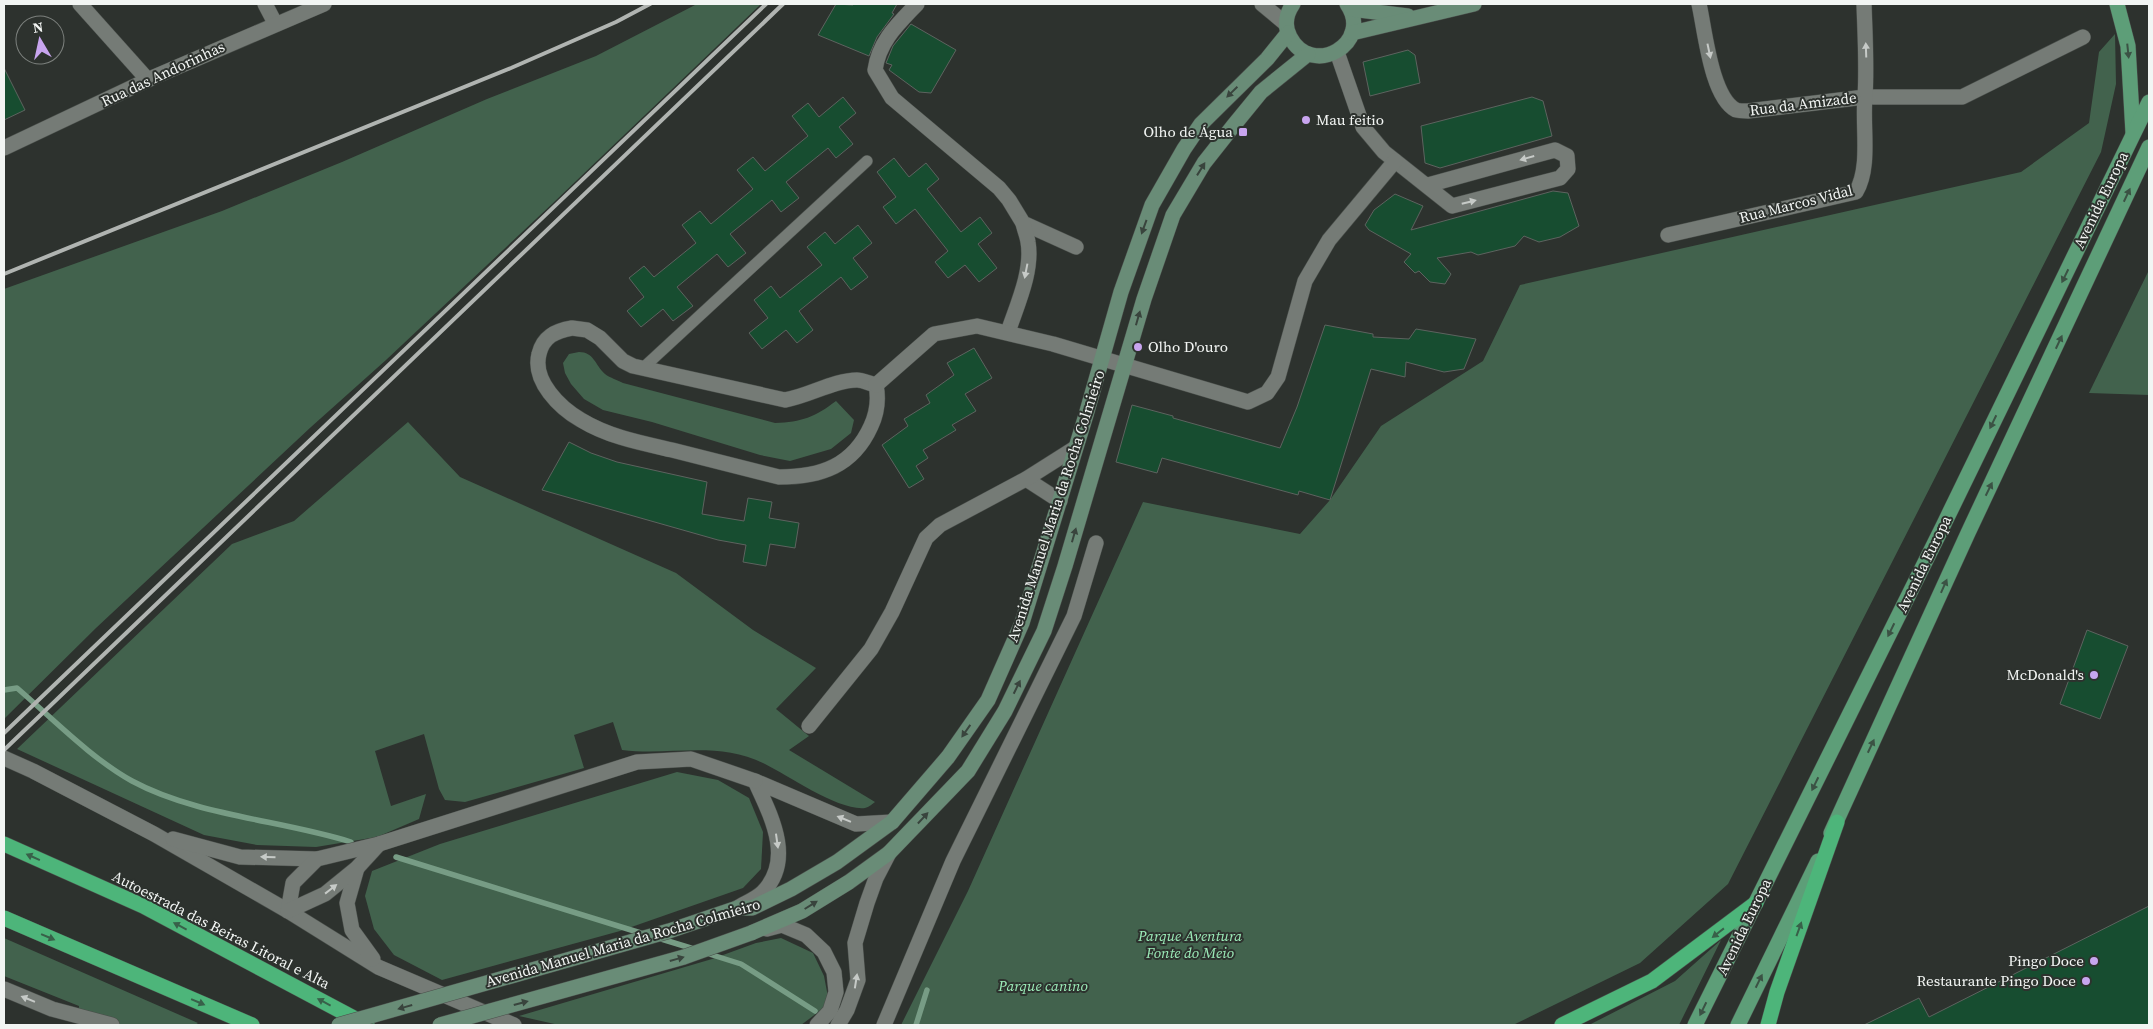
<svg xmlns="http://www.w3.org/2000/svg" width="2153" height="1029" font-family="'Source Serif 4',serif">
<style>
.green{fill:#42624d}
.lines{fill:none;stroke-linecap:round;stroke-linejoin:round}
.stream{stroke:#779c85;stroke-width:5.5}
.building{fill:#174d30;stroke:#5d635f}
.pedestrian-casing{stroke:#4a4f4b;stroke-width:12}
.minor-casing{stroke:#4a4f4b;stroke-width:16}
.secondary-casing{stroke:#4a4f4b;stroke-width:16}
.primary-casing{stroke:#4a4f4b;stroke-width:16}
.motorway-casing{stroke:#4a4f4b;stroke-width:16}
.pedestrian{stroke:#757b76;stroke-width:11}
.minor{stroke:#757b76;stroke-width:15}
.secondary{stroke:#698c77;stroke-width:15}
.primary{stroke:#5d9e78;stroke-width:15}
.motorway{stroke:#4db57a;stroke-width:15}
.rail{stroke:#b0b4b1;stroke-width:4}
.secondary-bridge-casing{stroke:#4a4f4b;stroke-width:16;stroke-linecap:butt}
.secondary-bridge{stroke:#698c77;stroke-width:15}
.oneway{fill:#c6cac7}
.oneway2{fill:#3b5244}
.oneway3{fill:#39443d}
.oneway4{fill:#386049}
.poi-dot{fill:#c8a5ef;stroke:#2d322e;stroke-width:2}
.labels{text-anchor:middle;stroke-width:4;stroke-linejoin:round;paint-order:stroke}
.street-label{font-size:15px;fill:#f2f5f3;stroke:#2d322e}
.poi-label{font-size:15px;fill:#f2f5f3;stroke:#2d322e;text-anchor:end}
.park-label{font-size:15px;font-style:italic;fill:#9cecb9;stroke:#2d322e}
</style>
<rect width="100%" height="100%" fill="#2d322e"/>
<g class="green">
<polygon points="697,4 761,4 552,204 386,360 311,427 96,628 4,719 4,289 222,211 342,162 487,99 596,56"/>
<polygon points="2115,34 2116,84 2101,152 1728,884 1640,963 1513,1025 901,1025 968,891 1143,502 1300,534 1330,500 1381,426 1483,361 1520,285 2021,172 2089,123 2099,52"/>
<polygon points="2149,270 2149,395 2089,393"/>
<path d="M579,352C594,352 595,365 605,374C610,378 618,380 623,383L775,423C802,422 815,417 836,401L854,420L851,433L831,449L790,461L760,455L652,422L603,410L584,399L571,384L565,373L563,363L569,354Z"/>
<path d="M408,422L460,477L676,573L753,630L816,668L776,709L809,736L789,750L875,802C872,804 869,807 865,808C839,811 789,776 765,764C717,740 672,756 622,750L613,722L574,735L584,768L465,802L445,800L439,789L424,734L375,751L391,806L426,794L419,819L377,837L316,847L257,845L204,835L17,749L232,544L294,521Z"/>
<polygon points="677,772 718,780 749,798 763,832 761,869 743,888 620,931 442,980 394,955 374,929 365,896 372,871 440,844"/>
<polygon points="4,938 198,1023 195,1025 78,1025 79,1006 4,976"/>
<polygon points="781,938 813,953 824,976 828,997 825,1007 801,1025 559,1025 519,1016 712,959 756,943"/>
<polygon points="1721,940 1679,1025 1589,1025 1675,981"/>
</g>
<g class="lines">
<g class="stream">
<path d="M4,690L17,688C52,718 92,759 132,781C197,816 281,820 351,842"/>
<polyline points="396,857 644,934"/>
<polyline points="658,938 694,949"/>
<polyline points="706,953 741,964 815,1011"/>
<polyline points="916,1025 927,990"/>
</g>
</g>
<g class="building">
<polygon points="836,4 853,5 854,4 897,4 892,13 894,14 877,37 869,56 818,35"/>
<polygon points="911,24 956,50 931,93 919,92 889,70 892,65 886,63 893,46"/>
<polygon points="1408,50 1415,55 1420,83 1370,96 1363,62"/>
<polygon points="4,68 25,110 4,120"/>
<polygon points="843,97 856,113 839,127 853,144 836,158 828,148 786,182 799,198 781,212 772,200 730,234 746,253 728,267 717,254 677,287 693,306 673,321 663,309 641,327 627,311 644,297 629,278 644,266 654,277 696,243 682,225 700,211 711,224 753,189 737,170 753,157 765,171 808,136 792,116 808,103 819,117"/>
<polygon points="1532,97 1543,101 1552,136 1440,168 1425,163 1421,126"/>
<polygon points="894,158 909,177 926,163 939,179 927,189 961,232 980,217 992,233 978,244 997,268 979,282 965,265 948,278 935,262 948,251 915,209 896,224 883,207 896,197 877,172"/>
<polygon points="1553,191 1568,193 1579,226 1560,237 1539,242 1524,236 1515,246 1478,255 1471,252 1437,258 1451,274 1445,284 1430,282 1419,271 1415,273 1404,262 1411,254 1369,230 1365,225 1374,210 1395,194 1423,206 1411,230"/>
<polygon points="858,225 872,243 853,258 868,277 851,290 841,277 799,311 813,330 797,343 786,330 762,349 749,333 768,318 754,300 771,286 780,298 822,265 807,247 825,232 835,244"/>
<polygon points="1325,325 1373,334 1373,337 1409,339 1416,329 1476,339 1464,369 1444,372 1406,362 1405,377 1371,369 1330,500 1299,491 1298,495 1162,458 1157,473 1116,462 1132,405 1173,416 1173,418 1280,448 1297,407"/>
<polygon points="974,348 992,378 965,394 976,411 952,425 956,430 923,450 928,458 916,466 924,479 909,488 882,445 908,426 904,419 930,403 926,395 954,375 947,363"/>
<polygon points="569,442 591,453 617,462 707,482 702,514 744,521 748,498 772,502 769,518 799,523 795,548 770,544 766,566 743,562 746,545 718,540 542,490"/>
<polygon points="2087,630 2128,646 2100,719 2060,704"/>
<polygon points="2149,906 2149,1025 1864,1025 1919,998 1929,1017"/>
</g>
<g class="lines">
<defs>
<polyline id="pedestrian" points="643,368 867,161"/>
<g id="minor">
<polyline points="80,4 148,80"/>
<polyline points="265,4 275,23"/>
<path d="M917,4C898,24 879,41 875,70L892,98L999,188L1009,200L1023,223L1076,247"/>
<polyline points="1262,4 1286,24"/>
<path d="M1699,4C1705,30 1711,97 1736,110C1739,111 1744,111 1748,111L1865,97H1962L2083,37"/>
<polyline points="1337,52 1363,127 1384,152 1452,206 1560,178 1568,169 1567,156 1555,150 1428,185"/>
<polyline points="4,148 154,77 324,4"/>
<path d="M1668,235L1856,192C1871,167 1862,126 1865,97C1867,66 1865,35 1864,4"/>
<path d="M572,328L587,330L600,338L623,361L633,366L785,400C809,396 834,380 857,380C863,380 870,384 876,385C879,400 877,413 871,426C853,466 821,477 779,477C744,468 708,459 672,450C641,443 609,437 581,420C560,408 532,381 539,354C543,337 555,331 572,328Z"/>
<path d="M1008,332C1017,305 1033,271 1028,242C1027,235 1024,229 1023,223"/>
<polyline points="876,385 934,334 977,326 1053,344 1248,402 1267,393 1278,377 1305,281 1329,240 1395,161"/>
<polyline points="1026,479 1060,501"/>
<polyline points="809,726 871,649 892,612 926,538 940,525 1026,479 1075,448"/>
<polyline points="4,758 33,771 154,834 288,911 378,967 514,1025"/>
<polyline points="173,839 240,857 317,859"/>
<polyline points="357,868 347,903 352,930 373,959"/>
<path d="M737,908C745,903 756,899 763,892C795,859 770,814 755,781L856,824L892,822"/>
<polyline points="288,911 293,883 317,859 379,844 637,762 691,759 755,781"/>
<polyline points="288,911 325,894 357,868 379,844"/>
<polyline points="767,929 782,925 806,935 824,952 834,972 836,992 830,1011 817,1025"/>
<polyline points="4,989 52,1009 112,1025"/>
<polyline points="838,1025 847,1010 858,980 855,943 867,903 876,878 889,853"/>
<polyline points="884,1025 953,861 1074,616 1096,543"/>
</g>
<g id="secondary">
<path d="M1293,4C1286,14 1284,26 1290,37C1312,79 1374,43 1347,4"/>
<polyline points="1351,9 1408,16"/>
<polyline points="1352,33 1474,4"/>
<polyline points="737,908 752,908 791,889 837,862 892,822 948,757 988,700 1022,623 1086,415 1121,292 1152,205 1184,149 1201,124 1267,59 1288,33"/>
<polyline points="751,933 802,911 849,882 889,853 968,771 1005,711 1044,631 1065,566 1144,299 1173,215 1204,163 1234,125 1261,92 1308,54"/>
</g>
<g id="primary">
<polyline points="2117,4 2128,46 2133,133"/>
<polyline points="1831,833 1968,533 2149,147"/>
<polyline points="1695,1025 1944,524 2149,102"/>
<polyline points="1738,1025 1818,861"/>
</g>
<g id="motorway">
<polyline points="4,844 143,906 367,1025"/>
<polyline points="4,918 252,1025"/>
<polyline points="1562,1025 1652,981 1756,903"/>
<polyline points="1768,1025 1777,992 1837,822"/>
</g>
</defs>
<use href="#pedestrian" class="pedestrian-casing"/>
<use href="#minor" class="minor-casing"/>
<use href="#secondary" class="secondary-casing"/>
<use href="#primary" class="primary-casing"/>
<use href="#motorway" class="motorway-casing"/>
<use href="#pedestrian" class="pedestrian"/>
<use href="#minor" class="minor"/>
<use href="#secondary" class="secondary"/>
<use href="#primary" class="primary"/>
<use href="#motorway" class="motorway"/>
<g class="rail">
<polyline points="4,274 511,68 616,22 650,4"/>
<polyline points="4,733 766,4"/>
<polyline points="4,750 783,4"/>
</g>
<defs>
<g id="secondary-bridge">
<polyline points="339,1025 669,931 737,908"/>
<polyline points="440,1025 684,957 751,933"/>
</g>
</defs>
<use href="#secondary-bridge" class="secondary-bridge-casing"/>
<use href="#secondary-bridge" class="secondary-bridge"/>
</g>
<defs><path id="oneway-solid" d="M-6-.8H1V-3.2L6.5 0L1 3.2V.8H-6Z" transform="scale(1.25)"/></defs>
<g class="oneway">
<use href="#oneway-solid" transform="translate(1866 50) rotate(-92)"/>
<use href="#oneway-solid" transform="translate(1709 51) rotate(78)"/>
<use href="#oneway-solid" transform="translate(1527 158) rotate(164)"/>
<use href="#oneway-solid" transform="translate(1469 202) rotate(-14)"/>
<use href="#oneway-solid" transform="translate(1026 271) rotate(101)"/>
<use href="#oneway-solid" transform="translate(844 819) rotate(-158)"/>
<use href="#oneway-solid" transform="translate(777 841) rotate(82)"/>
<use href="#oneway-solid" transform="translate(268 857) rotate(-178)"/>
<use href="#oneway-solid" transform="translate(331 889) rotate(-38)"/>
<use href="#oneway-solid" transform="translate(856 981) rotate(-81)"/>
<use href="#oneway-solid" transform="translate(28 999) rotate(-158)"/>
</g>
<g class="oneway2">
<use href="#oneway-solid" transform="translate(2128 51) rotate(84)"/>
<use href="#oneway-solid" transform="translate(2127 195) rotate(-65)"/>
<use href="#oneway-solid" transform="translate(2065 276) rotate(116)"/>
<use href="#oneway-solid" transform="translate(2059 342) rotate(-65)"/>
<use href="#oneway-solid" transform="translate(1993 422) rotate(116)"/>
<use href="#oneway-solid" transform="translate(1989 489) rotate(-64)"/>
<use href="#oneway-solid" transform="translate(1944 586) rotate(-66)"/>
<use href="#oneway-solid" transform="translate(1891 630) rotate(116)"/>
<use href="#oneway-solid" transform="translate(1871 746) rotate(-65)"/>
<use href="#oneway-solid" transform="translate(1815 784) rotate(116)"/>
<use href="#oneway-solid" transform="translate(1759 981) rotate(-64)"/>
<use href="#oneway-solid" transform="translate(1703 1009) rotate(116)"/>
</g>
<g class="oneway3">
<use href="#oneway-solid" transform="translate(1232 92) rotate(136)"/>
<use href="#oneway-solid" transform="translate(1201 169) rotate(-58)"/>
<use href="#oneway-solid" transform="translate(1144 227) rotate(110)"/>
<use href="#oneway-solid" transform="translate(1138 318) rotate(-74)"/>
<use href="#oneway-solid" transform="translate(1074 535) rotate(-74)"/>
<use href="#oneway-solid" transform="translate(1017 687) rotate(-64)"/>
<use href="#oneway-solid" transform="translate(966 731) rotate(125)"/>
<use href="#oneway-solid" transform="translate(923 818) rotate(-47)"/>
<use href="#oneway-solid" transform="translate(811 905) rotate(-32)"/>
<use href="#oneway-solid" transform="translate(677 959) rotate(-16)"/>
<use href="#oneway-solid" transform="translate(521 1003) rotate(-15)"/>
<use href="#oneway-solid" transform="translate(405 1007) rotate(164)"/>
</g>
<g class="oneway4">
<use href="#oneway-solid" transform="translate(33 857) rotate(-156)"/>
<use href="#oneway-solid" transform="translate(180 926) rotate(-152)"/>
<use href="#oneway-solid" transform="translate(1799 929) rotate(-70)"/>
<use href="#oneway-solid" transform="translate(1718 933) rotate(142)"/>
<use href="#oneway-solid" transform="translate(48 937) rotate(23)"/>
<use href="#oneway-solid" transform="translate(198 1002) rotate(23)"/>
<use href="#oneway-solid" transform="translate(324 1002) rotate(-152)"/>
</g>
<g class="poi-dot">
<circle cx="1306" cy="120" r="5"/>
<rect x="1238" y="127" width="10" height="10" rx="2.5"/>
<circle cx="1138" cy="347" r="5"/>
<circle cx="2094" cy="675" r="5"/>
<circle cx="2094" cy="961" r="5"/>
<circle cx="2086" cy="981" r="5"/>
</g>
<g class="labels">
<g class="street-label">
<text transform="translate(163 74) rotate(-25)" y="5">Rua das Andorinhas</text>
<text transform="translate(1803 104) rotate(-7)" y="5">Rua da Amizade</text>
<text transform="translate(2101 200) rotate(-64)" y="5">Avenida Europa</text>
<text transform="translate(1796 204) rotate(-14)" y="5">Rua Marcos Vidal</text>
<text transform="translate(1056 506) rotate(-72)" y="5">Avenida Manuel Maria da Rocha Colmieiro</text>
<text transform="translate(1924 564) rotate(-64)" y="5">Avenida Europa</text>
<text transform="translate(1744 927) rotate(-64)" y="5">Avenida Europa</text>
<text transform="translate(221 930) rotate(27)" y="5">Autoestrada das Beiras Litoral e Alta</text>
<text transform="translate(623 943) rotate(-16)" y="5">Avenida Manuel Maria da Rocha Colmieiro</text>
</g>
<g class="poi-label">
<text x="1316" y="125" text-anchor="start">Mau feitio</text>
<text x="1233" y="137">Olho de Água</text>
<text x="1148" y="352" text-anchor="start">Olho D'ouro</text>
<text x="2084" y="680">McDonald's</text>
<text x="2084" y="966">Pingo Doce</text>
<text x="2076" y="986">Restaurante Pingo Doce</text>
</g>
<g class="park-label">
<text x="1190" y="941">Parque Aventura<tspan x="1190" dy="17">Fonte do Meio</tspan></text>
<text x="1043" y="991">Parque canino</text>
</g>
</g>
<rect width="2153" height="1029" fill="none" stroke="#f2f5f3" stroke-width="10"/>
<g transform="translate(40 40) rotate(351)"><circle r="24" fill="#2d322e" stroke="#7c807d"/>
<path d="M0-4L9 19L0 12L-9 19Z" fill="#c8a5ef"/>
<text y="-8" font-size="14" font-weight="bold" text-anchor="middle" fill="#f2f5f3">N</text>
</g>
</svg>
